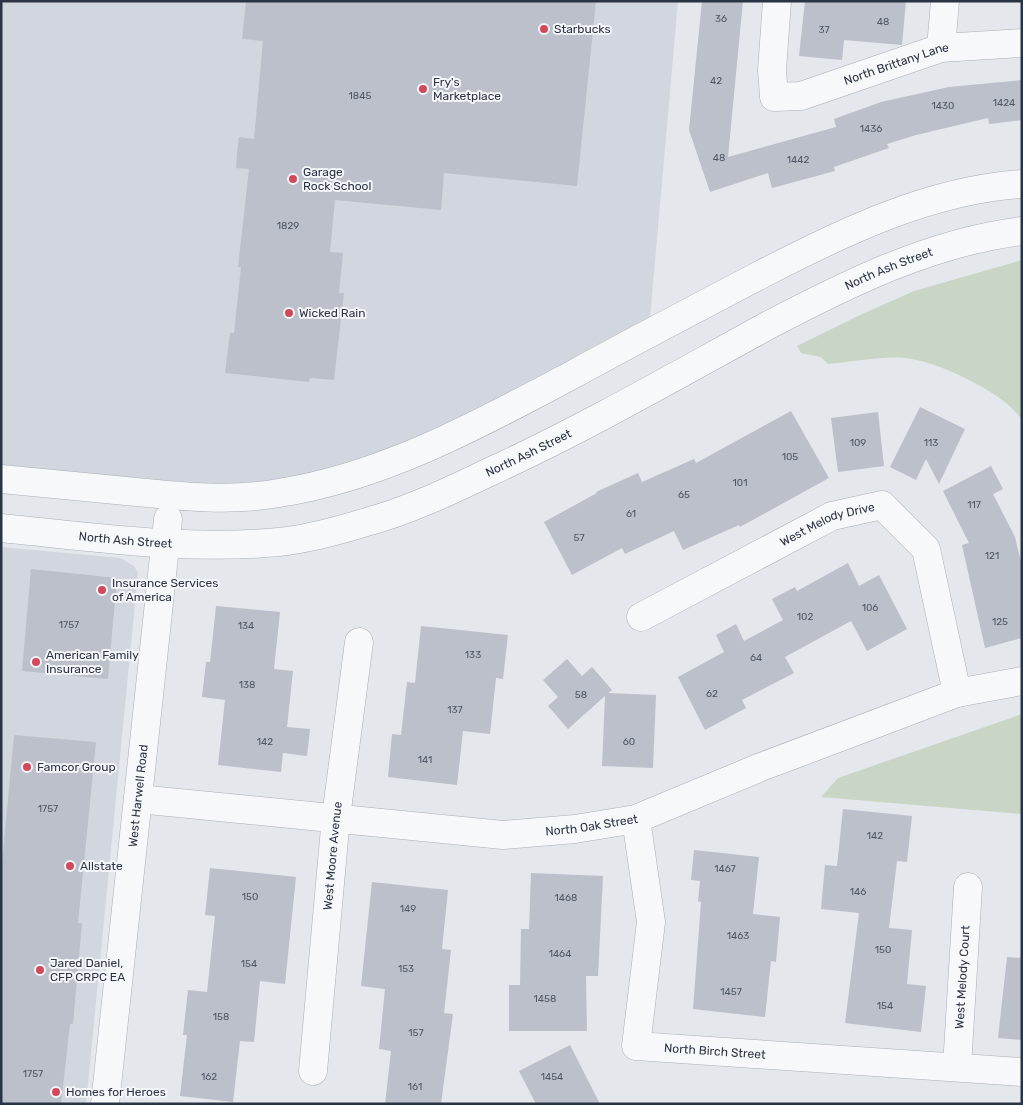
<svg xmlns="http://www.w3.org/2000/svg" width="1023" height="1105" font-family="Rubik,sans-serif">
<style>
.built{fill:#d2d6de}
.green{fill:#c9d6c5}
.building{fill:#bbc0ca}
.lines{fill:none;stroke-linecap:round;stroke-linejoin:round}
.minor-casing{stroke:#a9aeb7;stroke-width:29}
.minor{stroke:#f7f8fa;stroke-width:28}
.poi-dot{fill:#d1495b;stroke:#f4f6f9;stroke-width:2}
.labels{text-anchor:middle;stroke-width:4;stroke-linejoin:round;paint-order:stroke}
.number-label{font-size:10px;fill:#4f5766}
.poi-label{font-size:12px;fill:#2b3445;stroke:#f4f6f9;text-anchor:start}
.street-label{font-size:12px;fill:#2b3445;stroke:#f4f6f9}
</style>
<rect width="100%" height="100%" fill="#e4e7ec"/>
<g class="built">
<polygon points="1,1 678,1 650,318 539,381 447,426 354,461 277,482 217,485 1,466"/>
<polygon points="1,547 120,558 134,566 138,573 86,1104 1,1104"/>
</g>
<g class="green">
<path d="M1022,260V420C1007,394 935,360 905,358C884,356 851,362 828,364L821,357L801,353L797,346L858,316L914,291Z"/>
<polygon points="1022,714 1022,814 821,797 838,778"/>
</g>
<g class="building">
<polygon points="246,1 596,1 577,186 444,173 441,210 335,200 330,252 343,253 339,293 344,293 334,380 310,378 309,382 225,373 230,333 234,333 241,267 238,267 249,169 236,168 237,153 239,137 254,139 263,41 242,39"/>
<polygon points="702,1 743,1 728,157 836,127 834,119 881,102 949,87 1022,80 1022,120 989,124 988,118 916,135 887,144 889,148 834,167 835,171 772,188 768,173 710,192 689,130"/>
<polygon points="805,1 906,1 902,45 844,40 842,60 799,56"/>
<polygon points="920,407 965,429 939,484 926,459 916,480 890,467"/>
<polygon points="791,411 829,478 740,527 739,525 683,550 674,531 625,554 622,548 572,575 544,522 597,493 596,492 638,473 642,482 694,459 696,463"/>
<polygon points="878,412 884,466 838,472 831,418"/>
<polygon points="991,466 1003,489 993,494 1015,537 1022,566 1022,638 985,648 962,545 969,543 943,491"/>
<polygon points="848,563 859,586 879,575 907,629 867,651 851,621 785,657 794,673 742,700 746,708 705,730 678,677 724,652 716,635 736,624 744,641 783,620 772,599 795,587 797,591"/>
<polygon points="31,569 117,578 108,679 22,671"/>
<polygon points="216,606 280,612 274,669 293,671 287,727 310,729 307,756 283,753 281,772 218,765 225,700 202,697 206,662 210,662"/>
<polygon points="421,626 508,635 503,679 496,678 490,734 463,731 457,785 388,777 392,734 401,735 407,682 415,683"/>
<polygon points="567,659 582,676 592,667 612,690 608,693 656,695 653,768 602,766 605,696 568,729 548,706 558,697 543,680"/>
<polygon points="14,735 96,742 78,923 82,923 73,1024 70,1024 61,1104 1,1104 1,874"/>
<polygon points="843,809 912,816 907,862 897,861 889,928 912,930 907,984 926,986 921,1032 845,1023 859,913 821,909 825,865 837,866"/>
<polygon points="694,850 759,857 753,914 780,917 776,962 771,961 765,1017 693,1009 701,902 698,901 700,881 691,880"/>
<polygon points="210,868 296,877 285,984 260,981 254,1042 240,1041 233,1102 180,1096 187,1035 183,1035 188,990 207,992 215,916 205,915"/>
<polygon points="531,873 603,876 598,976 586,976 587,1031 509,1031 509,985 520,985 521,929 529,929"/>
<polygon points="372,882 448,890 442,949 451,950 444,1013 453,1014 441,1104 385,1104 391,1051 379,1049 385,989 361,986"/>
<polygon points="1007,957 1022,958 1022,1040 998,1038"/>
<polygon points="570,1045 600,1104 536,1104 519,1071"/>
</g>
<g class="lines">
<defs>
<g id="minor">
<path id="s1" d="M777,1L772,70L774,97L801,96L941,48L1022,43"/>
<polyline points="941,48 945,1"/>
<path d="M1,479C43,483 85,487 126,491C178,496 228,502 279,493C383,477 480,424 572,375C634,341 697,308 760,275C841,233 929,190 1022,184"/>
<path id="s2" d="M1,528C93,537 187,551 279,542C310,539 341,530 370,521C414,509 455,488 496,469C589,426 677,375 767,326C847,284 931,242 1022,231"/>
<path id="s3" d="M641,617L832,516L882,505L926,549L957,693"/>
<path id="s4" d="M138,799L503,835L575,829L636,819L761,767L957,693L1022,681"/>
<path id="s5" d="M636,819L651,922L636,1046L1022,1072"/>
<path id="s6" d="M957,1067L968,887"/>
<path id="s7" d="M313,1071L336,817L359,642"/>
<path id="s8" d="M105,1104L168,519"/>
</g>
</defs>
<use href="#minor" class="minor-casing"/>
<use href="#minor" class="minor"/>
</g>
<g class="poi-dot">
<circle cx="544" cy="29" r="5"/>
<circle cx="423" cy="89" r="5"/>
<circle cx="293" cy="179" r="5"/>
<circle cx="289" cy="313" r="5"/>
<circle cx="102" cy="590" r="5"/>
<circle cx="36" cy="662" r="5"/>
<circle cx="27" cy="767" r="5"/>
<circle cx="70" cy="866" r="5"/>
<circle cx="40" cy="970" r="5"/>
<circle cx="56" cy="1092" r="5"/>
</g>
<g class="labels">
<g class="number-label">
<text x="721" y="22">36</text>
<text x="883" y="25">48</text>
<text x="824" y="33">37</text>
<text x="716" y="84">42</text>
<text x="360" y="99">1845</text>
<text x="1004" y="106">1424</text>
<text x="943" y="109">1430</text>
<text x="871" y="132">1436</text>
<text x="719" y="161">48</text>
<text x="798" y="163">1442</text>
<text x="288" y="229">1829</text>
<text x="858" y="446">109</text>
<text x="931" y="446">113</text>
<text x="790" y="460">105</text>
<text x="740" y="486">101</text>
<text x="684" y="498">65</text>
<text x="974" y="508">117</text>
<text x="631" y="517">61</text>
<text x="579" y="541">57</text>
<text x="992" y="559">121</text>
<text x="870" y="611">106</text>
<text x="805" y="620">102</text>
<text x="1000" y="625">125</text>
<text x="69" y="628">1757</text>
<text x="246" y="629">134</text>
<text x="473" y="658">133</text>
<text x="756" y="661">64</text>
<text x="247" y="688">138</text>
<text x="712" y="697">62</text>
<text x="581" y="698">58</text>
<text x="455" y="713">137</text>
<text x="265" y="745">142</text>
<text x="629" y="745">60</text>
<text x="425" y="763">141</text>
<text x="48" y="812">1757</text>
<text x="875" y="839">142</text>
<text x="725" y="872">1467</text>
<text x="858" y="895">146</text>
<text x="250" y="900">150</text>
<text x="566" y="901">1468</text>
<text x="408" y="912">149</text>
<text x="738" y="939">1463</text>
<text x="883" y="953">150</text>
<text x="560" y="957">1464</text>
<text x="249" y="967">154</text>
<text x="406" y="972">153</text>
<text x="731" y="995">1457</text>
<text x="545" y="1002">1458</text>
<text x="885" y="1009">154</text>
<text x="221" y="1020">158</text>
<text x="416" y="1036">157</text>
<text x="33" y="1077">1757</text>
<text x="209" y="1080">162</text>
<text x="552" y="1080">1454</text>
<text x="415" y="1090">161</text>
</g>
<g class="poi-label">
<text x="554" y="33">Starbucks</text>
<text x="433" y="86">Fry's<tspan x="433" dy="14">Marketplace</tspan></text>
<text x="303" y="176">Garage<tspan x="303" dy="14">Rock School</tspan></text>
<text x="299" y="317">Wicked Rain</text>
<text x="112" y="587">Insurance Services<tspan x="112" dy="14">of America</tspan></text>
<text x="46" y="659">American Family<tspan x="46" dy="14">Insurance</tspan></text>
<text x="37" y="771">Famcor Group</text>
<text x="80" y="870">Allstate</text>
<text x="50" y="967">Jared Daniel,<tspan x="50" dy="14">CFP CRPC EA</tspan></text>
<text x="66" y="1096">Homes for Heroes</text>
</g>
<g class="street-label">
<text dy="4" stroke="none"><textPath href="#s1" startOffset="224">North Brittany Lane</textPath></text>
<text dy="4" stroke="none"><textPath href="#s2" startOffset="950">North Ash Street</textPath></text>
<text dy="4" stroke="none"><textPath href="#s2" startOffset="545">North Ash Street</textPath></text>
<text dy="4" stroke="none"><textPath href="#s3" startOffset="209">West Melody Drive</textPath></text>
<text dy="4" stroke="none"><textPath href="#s2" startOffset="125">North Ash Street</textPath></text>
<text dy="4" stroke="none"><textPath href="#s8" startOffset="310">West Harwell Road</textPath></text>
<text dy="4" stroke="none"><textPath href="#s4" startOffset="456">North Oak Street</textPath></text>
<text dy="4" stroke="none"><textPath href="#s7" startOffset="216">West Moore Avenue</textPath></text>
<text dy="4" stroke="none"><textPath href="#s6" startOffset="90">West Melody Court</textPath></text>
<text dy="4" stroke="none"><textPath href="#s5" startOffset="308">North Birch Street</textPath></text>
</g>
</g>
<rect width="1023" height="1105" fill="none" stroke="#2b3445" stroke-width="5"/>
</svg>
